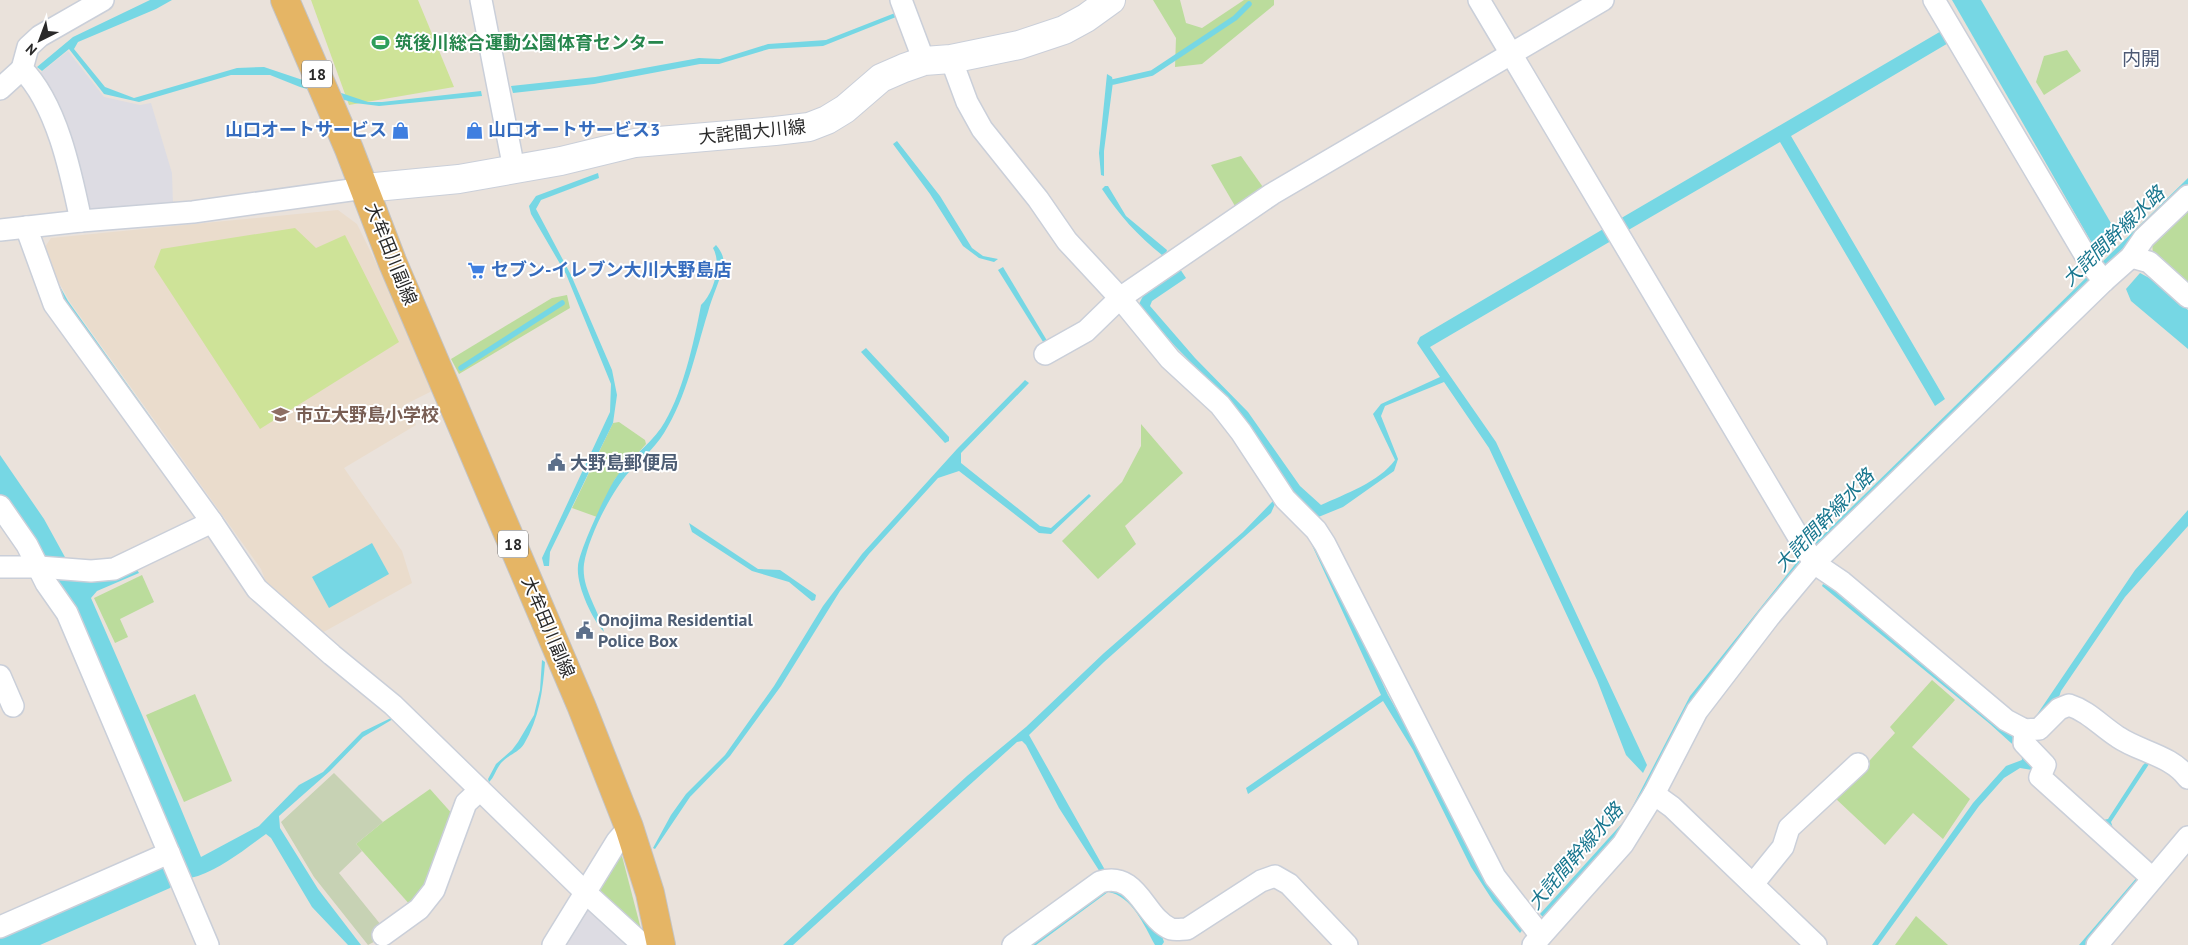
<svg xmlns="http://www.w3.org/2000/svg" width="2188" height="945" font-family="'PT Sans','Noto Sans JP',sans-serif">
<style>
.industrial{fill:#dddce3}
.education{fill:#eadccc}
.green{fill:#bbdc9c}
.cemetery{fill:#c7d2b4}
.pitch{fill:#cee398}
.water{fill:#76d7e4}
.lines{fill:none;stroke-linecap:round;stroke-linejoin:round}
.stream{stroke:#76d7e4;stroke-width:5.5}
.minor-casing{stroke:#cacfd9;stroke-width:24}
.secondary-casing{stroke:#cacfd9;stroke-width:30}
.primary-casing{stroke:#c3c3c3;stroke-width:30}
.minor{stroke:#fff;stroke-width:21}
.secondary{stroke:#fff;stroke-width:28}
.primary{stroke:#e5b565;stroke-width:28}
.labels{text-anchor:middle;stroke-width:4;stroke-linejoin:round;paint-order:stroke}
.shield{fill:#fff;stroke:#696969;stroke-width:1}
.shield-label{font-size:16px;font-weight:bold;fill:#292929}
.leisure-label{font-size:18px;font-weight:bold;fill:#27864d;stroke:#fff;text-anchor:start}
.shop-label{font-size:18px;font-weight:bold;fill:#366cbe;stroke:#fff;text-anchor:start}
.street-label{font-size:18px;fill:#292929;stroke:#fff}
.education-label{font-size:18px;font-weight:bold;fill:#785e54;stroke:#fff;text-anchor:start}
.service-label{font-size:18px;font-weight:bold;fill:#4e5e75;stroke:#fff;text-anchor:start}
.neighbourhood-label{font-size:19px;fill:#4d5a75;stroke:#fff}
.water-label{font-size:19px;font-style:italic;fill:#18768e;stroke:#fff}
</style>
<rect width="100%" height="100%" fill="#eae2db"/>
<g class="industrial">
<polygon points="68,51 104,97 140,105 151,103 172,173 173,205 84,212 35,77"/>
<polygon points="587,904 629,945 562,945"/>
</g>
<polygon class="education" points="338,210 357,224 383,277 432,391 406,404 416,425 344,468 402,551 412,583 320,634 268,587 261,569 70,302 49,265 45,247 51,238"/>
<g class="green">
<polygon points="1153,0 1180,0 1186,23 1202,28 1244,0 1274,0 1274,5 1202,64 1175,67 1176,38"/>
<polygon points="2067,50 2081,71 2044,95 2036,82 2044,56"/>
<polygon points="1241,156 1265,190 1235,206 1211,165"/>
<polygon points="2188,205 2188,287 2153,256 2152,240"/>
<polygon points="567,295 570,308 459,374 451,359 552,298"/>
<polygon points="619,422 645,440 646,444 615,479 597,517 572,508 613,423"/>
<polygon points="1141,424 1183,473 1125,526 1136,544 1098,579 1062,541 1122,482 1141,446"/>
<polygon points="142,575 154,602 120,619 128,637 115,643 94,598"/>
<polygon points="1932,680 1955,700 1912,747 1970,799 1943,839 1913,813 1885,845 1835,798 1895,733 1890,727"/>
<polygon points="195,694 232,781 184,802 146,715"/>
<polygon points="430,789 455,817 428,889 411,906 356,844 383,822"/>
<polygon points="622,856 642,933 595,894 615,857"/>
<polygon points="1916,916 1948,945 1895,945"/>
</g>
<polygon class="cemetery" points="334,773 383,822 356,844 362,851 339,873 381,925 387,935 368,945 314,877 281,822"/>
<g class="pitch">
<polygon points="311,0 418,0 454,87 349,105"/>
<polygon points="295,228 316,248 345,235 399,342 260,429 154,267 161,249"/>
</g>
<g class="water">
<polygon points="150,0 172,0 156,9 78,42 74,49 105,87 134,98 237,68 264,67 368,102 382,102 481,91 482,96 379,106 355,103 300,87 270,75 231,75 139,102 104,94 69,49 42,71 37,67 73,37"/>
<polygon points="1952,0 1981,0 2115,230 2112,237 2100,246 2093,245"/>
<polygon points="895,13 896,17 823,46 769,49 719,64 700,64 594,84 513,93 511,86 595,77 699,58 720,59 768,44 826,40"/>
<polygon points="1943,30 1950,42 1791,136 1945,399 1935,406 1780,142 1625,232 1618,220"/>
<polygon points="1107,74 1112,77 1113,82 1104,151 1104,176 1101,175 1099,153"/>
<polygon points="897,141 940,196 972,248 983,256 998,259 994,262 979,258 963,246 930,194 893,144"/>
<polygon points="598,173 599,178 541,200 536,209 571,275 612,370 617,395 613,423 550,552 549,566 544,566 542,558 610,412 611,384 566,274 531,214 529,206 536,196"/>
<polygon points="2188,178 2188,187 1818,549 1814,544"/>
<path d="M1105,186H1108L1126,216L1167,250L1166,254L1162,255C1138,236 1119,215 1102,189Z"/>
<path d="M1605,228L1611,241L1430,347L1496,442L1647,765L1643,773L1626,755L1597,680L1489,448L1444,382L1385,406L1381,416L1398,459L1394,471L1343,507L1316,518L1298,501L1222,394L1174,345L1139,304L1143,296L1180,269L1186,278L1152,301L1150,306L1195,358L1248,412L1300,486L1321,505C1345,494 1379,482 1395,460L1373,414L1381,404L1440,377L1417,343L1420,337Z"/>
<path d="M716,245C721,251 725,258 723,266C720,281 712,297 708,312C695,354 687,396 664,433C654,449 641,459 629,472C611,492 588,538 584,564C581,588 599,610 604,632C592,619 576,585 578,566C579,551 606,493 615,479C627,460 648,447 661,428C682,397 694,342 701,305C714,293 722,264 713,248Z"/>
<polygon points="48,265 68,301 159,429 155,433 64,304"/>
<polygon points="1003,267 1049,344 1045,345 998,270"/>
<polygon points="2140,273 2153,280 2188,310 2188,349 2131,301 2126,289"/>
<polygon points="866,348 949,437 949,441 945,443 861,352"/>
<polygon points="1025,380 1029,383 961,453 961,463 1040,526 1051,528 1089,494 1091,496 1051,534 1039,533 959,471 938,478 869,554 840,591 781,686 730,756 690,797 655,849 653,848 671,815 686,794 725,755 774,686 823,606 862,554 957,449"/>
<path d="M0,455L44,519L77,579L136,568L139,573L97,591L91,598L142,715L201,857L259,826L299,785L323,772L362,732L393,717V719L363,737L330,771L279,816L280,828L318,889L361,945H348L312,907L271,838L266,834C245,849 222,868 198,876C188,879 176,879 170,888L40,945H0V938L161,868L166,869L183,859L112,690L70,597L54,579L0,494Z"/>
<polygon points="1273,501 1275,504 1271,513 1104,662 1029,735 1105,870 1100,872 1059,808 1026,745 1022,741 1017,742 793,945 783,945 967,776 1026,727 1104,653 1243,532"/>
<polygon points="2188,510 2188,526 2125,597 2061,691 2057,703 2034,719 2135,570"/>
<polygon points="689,523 758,569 780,570 816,595 815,600 812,601 789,582 752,571 692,532"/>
<polygon points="1305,530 1310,533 1354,621 1388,695 1414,740 1475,861 1499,898 1524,928 1520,933 1493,901 1471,867 1413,750 1383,701 1248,794 1246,788 1381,695"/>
<polygon points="372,543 389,574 329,608 312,577"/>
<polygon points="1801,557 1804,560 1621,834 1543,917 1540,914 1626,819 1690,696"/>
<polygon points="1823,584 1832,588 2015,736 2036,763 2032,770 2020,768 2004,778 1979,806 1878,945 1872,945 1973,803 2006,766 2022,760 2021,752 1990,724 1822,586"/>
<path d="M542,660L545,662C543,690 539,719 524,744C518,753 508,755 501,763C496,769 494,778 489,782L488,779L496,764L512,750L518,742L534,715L540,690Z"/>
<polygon points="2148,760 2151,761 2111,822 2113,828 2152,865 2049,778 2051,772 2103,820 2108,819 2143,765"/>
<polygon points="2139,875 2140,876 2134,888 2086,945 2079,945"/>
<path d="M1104,889L1121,890L1161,933L1164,942L1162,945H1155C1144,925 1132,896 1108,892L1036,945H1027Z"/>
</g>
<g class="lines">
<g class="stream">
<polyline points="1113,82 1152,73 1235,18 1249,4"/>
<polyline points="461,368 562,303"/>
</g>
<defs>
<g id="minor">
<polyline points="481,0 514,169"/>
<polyline points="901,0 924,61"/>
<path d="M1479,0L1814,563L1842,582L2006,720L2025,730L2039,729L2059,709L2069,705C2088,711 2101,726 2118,737C2140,752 2171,755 2188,778"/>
<polyline points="1934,0 2091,265 2104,281"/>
<polyline points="951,59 967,102 982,129 1038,199 1067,241 1120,298 1170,359 1220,405 1241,432 1285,499 1316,530 1325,544 1495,877 1541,936"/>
<polyline points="0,89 22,69"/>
<path d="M81,221C71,173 57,104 22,69L28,47L40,36L103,0"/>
<polyline points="26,227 54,304 212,522 257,589 332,655 393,705 586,893 643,945"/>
<polyline points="0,230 81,221 193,212 365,188"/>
<polyline points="2131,257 2149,262 2188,297"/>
<polyline points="1045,354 1086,331 1120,298 1272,194 1603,0"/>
<polyline points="0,506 27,545 46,583 67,613 208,945"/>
<polyline points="0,567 39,567 91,571 114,569 212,522"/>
<polyline points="0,676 13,706"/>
<polyline points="2025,730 2024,743 2045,765 2040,777 2152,878"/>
<polyline points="1654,794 1672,807 1816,945"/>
<polyline points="1753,884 1783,847 1789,828 1858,764"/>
<polyline points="0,927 169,853"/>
<polyline points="383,935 419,909 434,890 466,803 480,790"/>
<polyline points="553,945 617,841 629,827"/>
<path d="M1013,945L1100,882C1138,870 1144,918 1171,929C1176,930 1182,929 1187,929L1261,881L1275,876L1289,884L1347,945"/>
<polyline points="1533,945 1623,844 1654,794 1697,711 1769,617 1814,563 2104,281 2131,257 2144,238 2188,196"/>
<polyline points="2097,945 2188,837"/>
</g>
<polyline id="secondary" points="365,188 459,179 561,161 635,143 775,131 809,127 827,120 845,109 881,78 904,68 924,61 951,59 1019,45 1064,30 1086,18 1111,0"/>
<polyline id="primary" points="285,0 349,149 392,261 581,705 629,827 650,893 661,945"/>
</defs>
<use href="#minor" class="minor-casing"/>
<use href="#secondary" class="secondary-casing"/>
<use href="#primary" class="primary-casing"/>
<use href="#minor" class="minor"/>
<use href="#secondary" class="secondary"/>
<use href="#primary" class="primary"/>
</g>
<defs>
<symbol id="stadium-bare" viewBox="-9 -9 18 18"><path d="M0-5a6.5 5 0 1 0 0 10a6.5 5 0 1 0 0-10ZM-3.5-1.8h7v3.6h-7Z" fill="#2e9e5b" stroke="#fff" stroke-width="2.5" paint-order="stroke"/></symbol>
<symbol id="shop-bare" viewBox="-9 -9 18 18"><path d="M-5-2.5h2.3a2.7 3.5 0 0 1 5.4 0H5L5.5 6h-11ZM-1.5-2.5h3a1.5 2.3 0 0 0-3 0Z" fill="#3f7fe0" stroke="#fff" stroke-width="2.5" paint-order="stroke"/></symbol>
<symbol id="supermarket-bare" viewBox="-9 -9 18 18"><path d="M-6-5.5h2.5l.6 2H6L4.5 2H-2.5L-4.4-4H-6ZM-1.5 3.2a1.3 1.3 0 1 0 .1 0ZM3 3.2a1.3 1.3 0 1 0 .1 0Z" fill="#3f7fe0" stroke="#fff" stroke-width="2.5" paint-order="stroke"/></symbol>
<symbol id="school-bare" viewBox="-9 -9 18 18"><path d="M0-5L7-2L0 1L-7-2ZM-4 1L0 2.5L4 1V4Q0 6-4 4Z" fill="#8d6e63" stroke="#fff" stroke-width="2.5" paint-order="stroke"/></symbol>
<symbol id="civic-bare" viewBox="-9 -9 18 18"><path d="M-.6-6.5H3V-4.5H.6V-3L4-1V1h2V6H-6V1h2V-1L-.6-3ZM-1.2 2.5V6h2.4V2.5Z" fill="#5c6f8a" stroke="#fff" stroke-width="2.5" paint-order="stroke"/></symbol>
</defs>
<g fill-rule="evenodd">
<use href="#stadium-bare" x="368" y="30" width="25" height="25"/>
<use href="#shop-bare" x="388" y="118" width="25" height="25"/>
<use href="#shop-bare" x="462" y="118" width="25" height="25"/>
<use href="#supermarket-bare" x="464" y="258" width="25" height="25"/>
<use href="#school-bare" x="268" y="402" width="25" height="25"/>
<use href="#civic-bare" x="544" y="450" width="25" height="25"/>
<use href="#civic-bare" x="572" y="618" width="25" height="25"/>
</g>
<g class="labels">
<g class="shield">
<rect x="302" y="60.5" width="30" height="27" rx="4"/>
<rect x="498" y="530.5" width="30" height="27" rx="4"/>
</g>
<g class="shield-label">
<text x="317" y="80">18</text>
<text x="513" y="550">18</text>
</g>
<g class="leisure-label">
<text x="395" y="49">筑後川総合運動公園体育センター</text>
</g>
<g class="shop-label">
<text x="387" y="136" text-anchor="end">山口オートサービス</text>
<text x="488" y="136">山口オートサービス3</text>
<text x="491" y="276">セブン-イレブン大川大野島店</text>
</g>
<g class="street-label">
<text transform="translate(752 132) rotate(-6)" y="6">大詫間大川線</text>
<text transform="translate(391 254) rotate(68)" y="6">大牟田川副線</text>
<text transform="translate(548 627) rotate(67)" y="6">大牟田川副線</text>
</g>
<g class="education-label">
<text x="295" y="421">市立大野島小学校</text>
</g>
<g class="service-label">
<text x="570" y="469">大野島郵便局</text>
<text x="598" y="626">Onojima Residential<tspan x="598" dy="21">Police Box</tspan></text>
</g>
<g class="neighbourhood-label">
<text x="2141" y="65">内開</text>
</g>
<g class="water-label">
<text transform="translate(2113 236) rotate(-44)" y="7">大詫間幹線水路</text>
<text transform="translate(1824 520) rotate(-46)" y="7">大詫間幹線水路</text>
<text transform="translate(1575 856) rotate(-49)" y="7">大詫間幹線水路</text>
</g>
</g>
<g transform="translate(40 40) rotate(222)" stroke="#ffffff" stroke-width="4" paint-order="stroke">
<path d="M0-4L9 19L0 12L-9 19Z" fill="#292929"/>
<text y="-8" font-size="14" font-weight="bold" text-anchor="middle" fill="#292929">N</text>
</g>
</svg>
